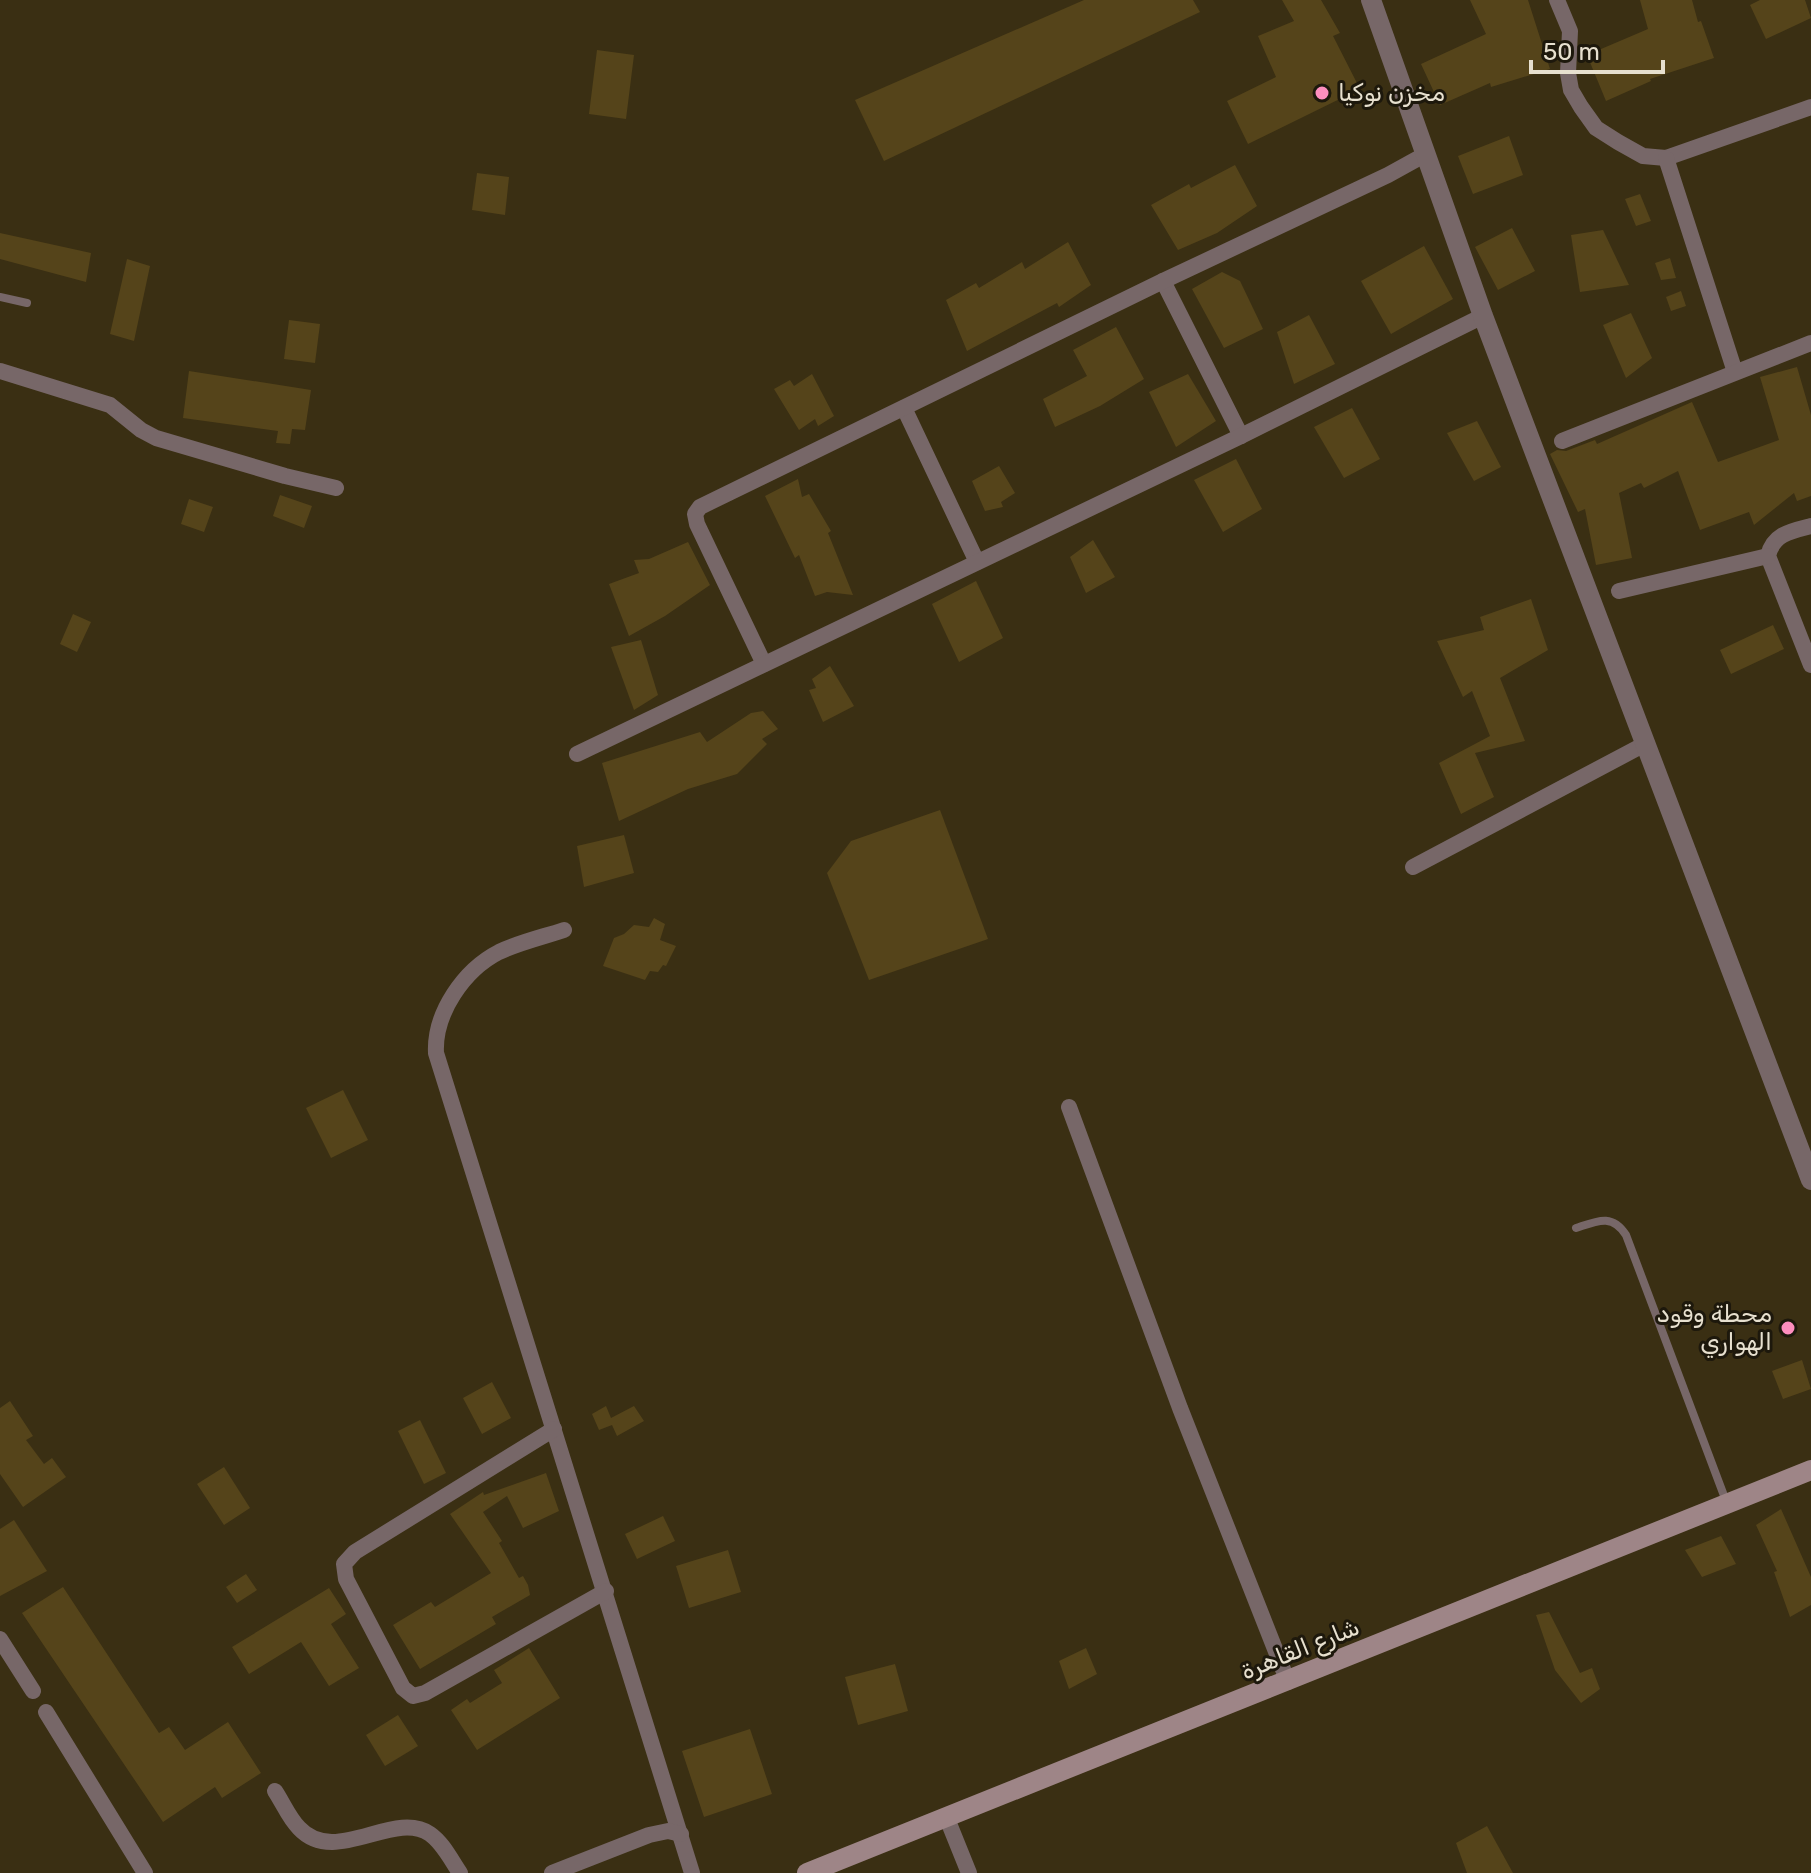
<svg xmlns="http://www.w3.org/2000/svg" width="1811" height="1873" font-family="Rubik,Vazirmatn,sans-serif">
<style>
.building{fill:#55441a}
.lines{fill:none;stroke-linecap:round;stroke-linejoin:round}
.service{stroke:#776768;stroke-width:8}
.minor{stroke:#776768;stroke-width:16}
.tertiary{stroke:#776768;stroke-width:20}
.secondary{stroke:#9e8587;stroke-width:20}
.poi-dot{fill:#fd8ebe;stroke:#1d180c;stroke-width:3}
.labels{text-anchor:middle;stroke-width:6;stroke-linejoin:round;paint-order:stroke}
.poi-label{font-size:24px;fill:#e7e0cf;stroke:#1d180c;text-anchor:start}
.street-label{font-size:24px;fill:#e7e0cf;stroke:#1d180c}
</style>
<rect width="100%" height="100%" fill="#3a2f13"/>
<g class="building">
<polygon points="1084,0 1193,0 1200,12 884,161 855,100"/>
<polygon points="1282,0 1321,0 1340,33 1333,36 1360,89 1248,144 1227,101 1276,77 1258,36 1294,21"/>
<polygon points="1470,0 1528,0 1550,69 1491,87 1490,83 1440,105 1421,64 1486,34"/>
<polygon points="1640,0 1692,0 1698,22 1701,21 1714,58 1650,79 1651,81 1606,101 1587,55 1648,29"/>
<polygon points="1760,0 1805,0 1811,18 1766,39 1750,5"/>
<polygon points="597,50 634,55 626,119 589,114"/>
<polygon points="1509,136 1523,175 1473,194 1458,156"/>
<polygon points="1235,165 1257,206 1217,233 1178,250 1151,205 1189,184 1191,188"/>
<polygon points="477,173 509,177 505,215 472,210"/>
<polygon points="1640,194 1651,221 1636,226 1625,199"/>
<polygon points="1512,228 1535,271 1498,290 1475,247"/>
<polygon points="1603,230 1629,285 1580,292 1571,235"/>
<polygon points="0,233 91,253 86,282 0,259"/>
<polygon points="1068,242 1091,285 1059,307 1057,303 967,351 946,300 976,283 979,288 1022,262 1025,269"/>
<polygon points="1424,246 1453,299 1391,334 1361,281"/>
<polygon points="1670,258 1676,278 1661,280 1655,263"/>
<polygon points="127,259 150,266 134,341 110,334"/>
<polygon points="1222,272 1240,281 1263,329 1224,348 1192,289"/>
<polygon points="1681,291 1686,306 1671,311 1666,297"/>
<polygon points="1631,313 1652,358 1626,378 1603,325"/>
<polygon points="1309,315 1335,364 1294,384 1277,332"/>
<polygon points="289,320 320,324 315,363 284,359"/>
<polygon points="1116,327 1144,379 1100,406 1055,427 1043,399 1087,376 1073,350"/>
<polygon points="1797,367 1811,415 1811,496 1797,501 1794,493 1754,525 1749,512 1700,530 1678,471 1644,488 1641,483 1619,493 1632,558 1596,565 1585,509 1578,512 1550,454 1557,450 1566,451 1595,440 1597,444 1692,402 1718,462 1779,440 1760,377"/>
<polygon points="189,371 311,390 305,430 292,429 290,444 276,443 278,431 183,418"/>
<polygon points="812,374 834,416 818,426 815,419 799,430 774,389 790,380 794,386"/>
<polygon points="1188,374 1216,421 1176,447 1149,392"/>
<polygon points="1352,408 1380,459 1344,478 1314,427"/>
<polygon points="1477,421 1501,467 1474,481 1447,433"/>
<polygon points="1236,459 1262,509 1223,532 1194,480"/>
<polygon points="999,466 1015,493 1001,502 1003,507 985,511 972,481"/>
<polygon points="798,479 802,497 809,494 831,531 828,533 853,595 827,592 815,596 799,555 795,558 765,496"/>
<polygon points="280,495 312,506 304,528 273,516"/>
<polygon points="189,499 213,507 204,532 181,524"/>
<polygon points="1093,540 1115,577 1086,593 1070,557"/>
<polygon points="688,542 710,585 665,616 629,636 609,584 639,573 634,560 649,559"/>
<polygon points="976,581 1003,638 959,662 932,604"/>
<polygon points="1531,599 1548,650 1500,678 1525,741 1475,753 1494,797 1461,814 1439,763 1490,736 1472,691 1463,697 1437,641 1484,630 1480,617"/>
<polygon points="73,614 91,622 77,652 60,644"/>
<polygon points="1773,625 1784,649 1731,674 1720,650"/>
<polygon points="641,640 658,695 634,710 611,647"/>
<polygon points="830,666 854,706 823,722 809,690 816,688 812,679"/>
<polygon points="763,711 778,729 762,739 767,744 737,774 688,789 619,821 602,763 700,732 707,742 751,713"/>
<polygon points="940,810 988,939 869,980 827,873 851,841"/>
<polygon points="624,835 634,873 584,887 577,846"/>
<polygon points="654,918 665,924 660,940 676,946 666,966 663,965 658,972 650,971 645,980 603,966 614,938 624,934 634,925 649,927"/>
<polygon points="343,1090 368,1140 331,1158 306,1108"/>
<polygon points="1802,1360 1811,1389 1783,1399 1772,1371"/>
<polygon points="492,1382 511,1418 482,1434 463,1398"/>
<polygon points="10,1401 33,1436 26,1440 44,1464 52,1458 66,1477 23,1507 0,1474 0,1408"/>
<polygon points="606,1406 611,1418 634,1406 644,1421 617,1436 612,1425 599,1430 592,1414"/>
<polygon points="420,1420 446,1473 424,1484 398,1431"/>
<polygon points="224,1467 250,1508 224,1525 197,1484"/>
<polygon points="546,1473 559,1511 523,1528 507,1496 483,1512 502,1541 499,1543 519,1578 523,1576 528,1585 530,1595 492,1617 496,1624 420,1669 393,1625 431,1602 435,1607 491,1573 450,1514 483,1492 484,1495"/>
<polygon points="1781,1509 1811,1577 1811,1605 1790,1617 1774,1572 1777,1571 1756,1525"/>
<polygon points="663,1516 675,1541 637,1559 625,1534"/>
<polygon points="14,1520 47,1571 0,1596 0,1529"/>
<polygon points="1721,1536 1736,1564 1702,1577 1685,1550"/>
<polygon points="728,1550 741,1592 689,1608 676,1566"/>
<polygon points="246,1574 257,1590 237,1603 226,1587"/>
<polygon points="63,1587 159,1733 169,1727 185,1750 228,1722 261,1773 222,1798 215,1787 163,1822 22,1613"/>
<polygon points="329,1588 346,1614 331,1624 359,1668 329,1686 301,1642 249,1674 232,1647"/>
<polygon points="1549,1612 1580,1673 1592,1668 1600,1689 1581,1703 1555,1670 1536,1615"/>
<polygon points="529,1648 560,1698 477,1750 451,1710 467,1699 470,1703 502,1683 494,1670"/>
<polygon points="1086,1648 1097,1674 1069,1689 1059,1661"/>
<polygon points="895,1664 908,1711 858,1725 845,1677"/>
<polygon points="398,1715 418,1746 385,1766 366,1735"/>
<polygon points="750,1729 772,1794 704,1817 682,1751"/>
<polygon points="1487,1826 1513,1873 1467,1873 1456,1843"/>
</g>
<g class="lines">
<g class="service">
<polyline points="0,297 27,303"/>
<path d="M1576,1228C1597,1221 1612,1213 1626,1235L1726,1501"/>
</g>
<g class="minor">
<polyline points="1557,0 1570,31 1568,73 1571,90 1581,107 1596,128 1618,142 1643,156 1666,158 1811,107"/>
<polyline points="1666,158 1735,372"/>
<polyline points="1163,281 1241,436"/>
<polyline points="0,371 110,405 141,430 156,438 285,476 336,488"/>
<polyline points="904,408 977,562"/>
<polyline points="1562,441 1811,343"/>
<path d="M1811,526C1791,531 1773,534 1768,556L1811,665"/>
<polyline points="1619,591 1768,556"/>
<polyline points="764,664 697,524 695,514 700,507 1163,281 1388,175 1426,154"/>
<polyline points="577,754 1241,436 1483,316"/>
<polyline points="1413,867 1645,744"/>
<path d="M564,930C543,937 520,942 499,952C464,970 434,1013 436,1053L692,1873"/>
<polyline points="1069,1107 1180,1408 1288,1682"/>
<polyline points="554,1429 355,1552 344,1564 346,1579 403,1688 413,1696 425,1693 606,1591"/>
<polyline points="0,1639 33,1691"/>
<polyline points="46,1712 145,1873"/>
<path d="M275,1791C283,1803 289,1818 299,1828C335,1867 394,1809 430,1834C443,1843 451,1860 460,1873"/>
<polyline points="946,1816 969,1873"/>
<polyline points="552,1873 649,1835 668,1831 681,1834"/>
</g>
<polyline class="tertiary" points="1371,0 1483,316 1811,1180"/>
<polyline class="secondary" points="807,1873 1811,1470"/>
</g>
<g class="poi-dot">
<circle cx="1322" cy="93" r="8"/>
<circle cx="1788" cy="1328" r="8"/>
</g>
<g class="labels">
<g class="poi-label">
<text x="1338" y="101">مخزن نوكيا</text>
<text x="1772" y="1322" text-anchor="end">محطة وقود<tspan x="1772" dy="28">الهواري</tspan></text>
</g>
<g class="street-label">
<text transform="translate(1300 1649) rotate(-22)" y="8">شارع القاهرة</text>
</g>
</g>
<path d="M1531 60v12h132v-12" fill="none" stroke="#e7e0cf" stroke-width="4"/>
<text x="1543" y="60" font-size="24" fill="#e7e0cf" stroke="#1d180c" stroke-width="6" paint-order="stroke">50 m</text>
</svg>
